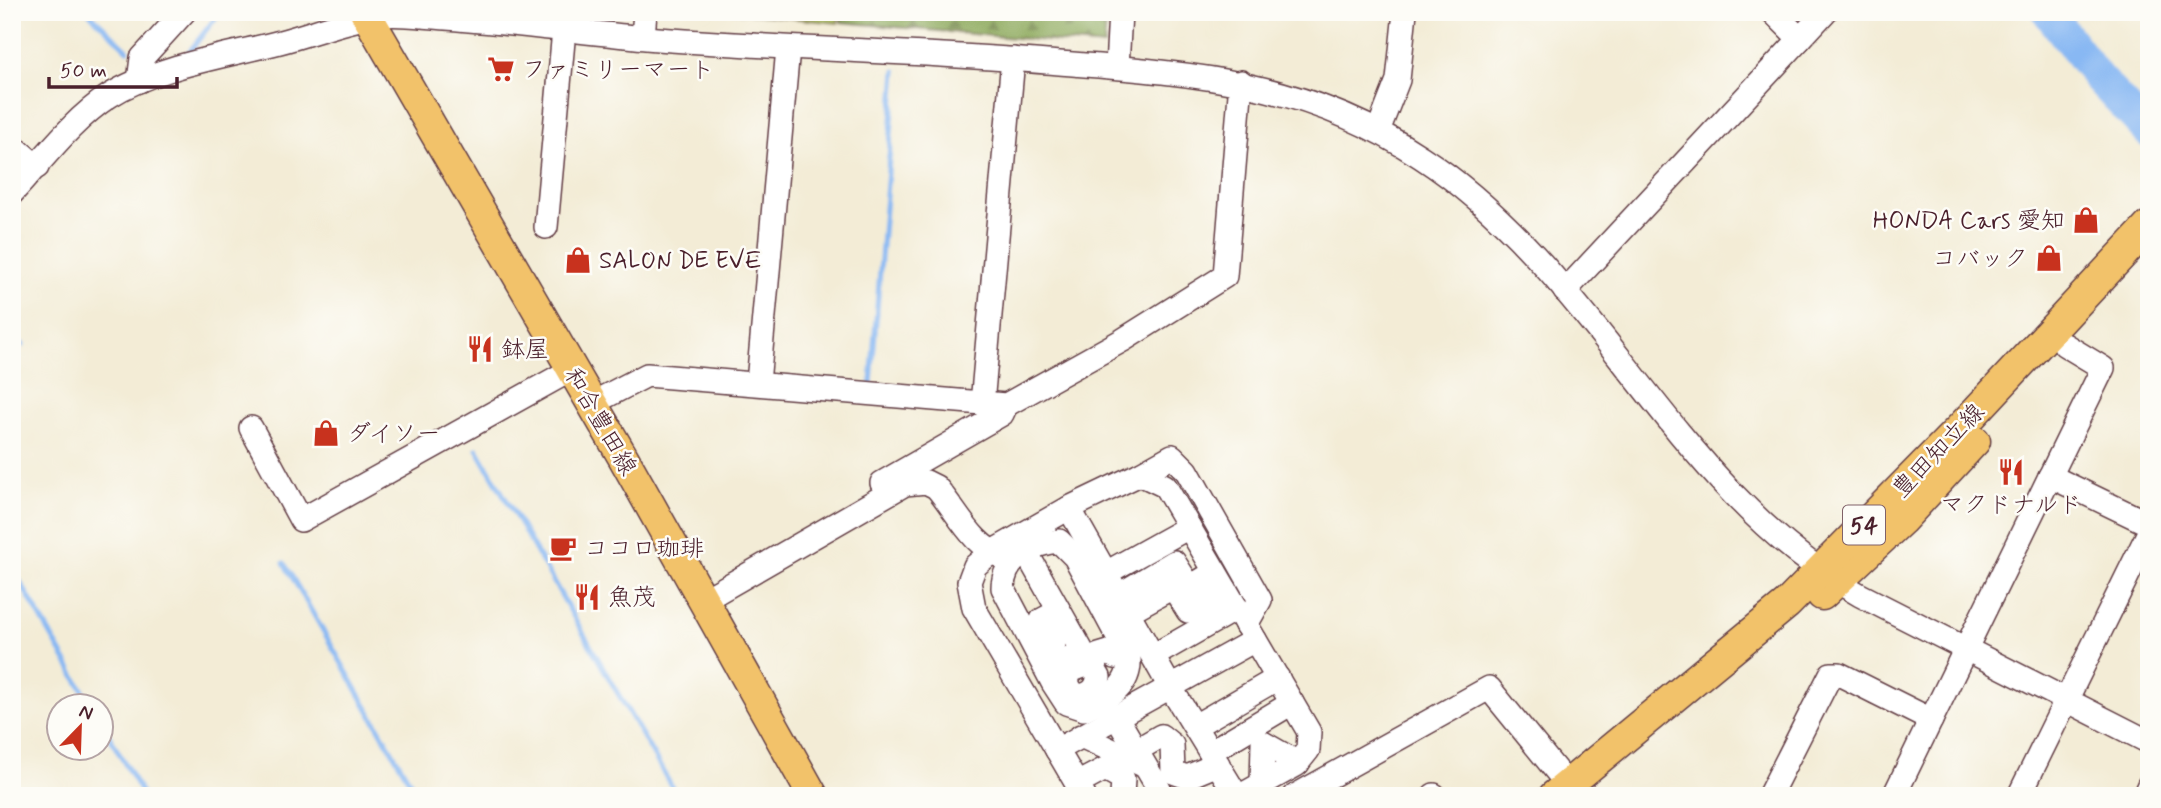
<svg xmlns="http://www.w3.org/2000/svg" width="2161" height="808" font-family="Mynerve,'Klee One',sans-serif">
<style>
.forest{fill:url(#forest-firs);stroke:#6a6442;stroke-width:2}
.park{fill:url(#park-tufts);stroke:#7c7048;stroke-width:2}
.lines{fill:none;stroke-linecap:round;stroke-linejoin:round}
.stream{stroke:#88b8f3;stroke-width:5}
.river{stroke:#88b8f3;stroke-width:32}
.minor-casing{stroke:#633e45;stroke-width:26}
.major-casing{stroke:#633e45;stroke-width:33}
.minor{stroke:#fff;stroke-width:23}
.major{stroke:#f2c26a;stroke-width:30}
.labels{text-anchor:middle;stroke-width:5;stroke-linejoin:round;paint-order:stroke}
.shield{fill:#fdfcf7;stroke:#806168;stroke-width:2}
.shield-label{font-size:23px;font-weight:bold;fill:#4a1f2b}
.poi-label{font-size:24px;fill:#4a1f2b;stroke:#fdfcf7;text-anchor:start}
.street-label{font-size:24px;fill:#4a1f2b;stroke:#fdfcf7}
</style>
<defs>
<pattern id="forest-firs" width="22" height="20" patternUnits="userSpaceOnUse" patternTransform="scale(1.75)"><rect width="22" height="20" fill="#8ba85a"/><path d="M5 1l3.5 6h-7zM16 11l3.5 6h-7z" fill="#74884b"/></pattern>
<pattern id="park-tufts" width="24" height="20" patternUnits="userSpaceOnUse" patternTransform="scale(1.75)"><rect width="24" height="20" fill="#afc265"/><path d="M3 7l-1-3M5 7V3M7 7l1-3M15 17l-1-3M17 17v-4M19 17l1-3" fill="none" stroke="#98a658"/></pattern>
</defs>
<rect width="100%" height="100%" fill="#fdfcf7"/>
<filter id="ink" filterUnits="userSpaceOnUse"><feTurbulence type="fractalNoise" baseFrequency=".0143" numOctaves="2"/><feDisplacementMap in="SourceGraphic" scale="14" xChannelSelector="R" yChannelSelector="G"/><feConvolveMatrix kernelMatrix="1 2 1 2 8 2 1 2 1" color-interpolation-filters="sRGB"/></filter>
<filter id="wash" filterUnits="userSpaceOnUse"><feTurbulence type="fractalNoise" baseFrequency=".00686" numOctaves="4" result="noise"/><feDisplacementMap in="SourceGraphic" scale="28" xChannelSelector="R" yChannelSelector="G"/><feGaussianBlur stdDeviation="1.57" result="paint"/><feColorMatrix in="noise" values="0 0 0 0 0 0 0 0 0 0 0 0 0 0 0 0 0 1.4 0 .05"/><feComposite in="paint" operator="in"/></filter>
<g filter="url(#wash)">
<rect width="100%" height="100%" fill="#f3ecd6"/>
<polygon class="forest" points="842,12 1107,12 1104,46 841,22"/>
<polygon class="park" points="730,12 839,12 838,23"/>
<g class="lines">
<g class="stream">
<polyline points="88,12 128,50"/>
<polyline points="189,52 220,12"/>
<polyline points="12,336 23,345"/>
<polyline points="871,383 896,71"/>
<polyline points="477,449 677,796"/>
<polyline points="284,563 418,796"/>
<polyline points="12,568 92,706"/>
<polyline points="102,723 143,796"/>
</g>
<polyline class="river" points="2048,12 2098,78 2149,132"/>
</g>
</g>
<g filter="url(#ink)">
<g class="lines">
<defs>
<g id="minor">
<polyline points="643,37 645,12"/>
<polyline points="1800,39 1825,12"/>
<polyline points="1117,67 1120,12"/>
<polyline points="139,81 142,58 184,12"/>
<polyline points="1378,131 1398,80 1405,12"/>
<polyline points="12,145 37,167"/>
<path d="M12,193C42,161 72,120 109,96C156,66 227,56 280,42C314,33 348,19 383,15C403,13 425,17 446,18C513,23 579,32 646,38C779,49 913,51 1047,62C1185,73 1301,78 1421,157C1597,271 1675,492 1860,595L2149,742"/>
<polyline points="546,227 564,30"/>
<polyline points="1565,291 1800,39 1773,12"/>
<polyline points="758,383 788,48"/>
<polyline points="591,404 647,375 1006,405 1123,340 1225,276 1241,82"/>
<polyline points="982,404 1013,59"/>
<polyline points="251,428 301,520 571,370"/>
<polyline points="1140,474 1172,456 1187,471 1260,600 1246,625"/>
<polyline points="2050,476 2149,524"/>
<polyline points="882,483 1002,414 1006,405"/>
<polyline points="1069,508 1169,685 1237,796"/>
<path d="M1059,541L1075,557L1129,658C1131,688 1108,697 1084,709L1066,703L1053,683L1003,588C1003,559 1033,543 1059,541Z"/>
<polyline points="1026,552 1082,651 1047,670"/>
<polyline points="1106,573 1189,527"/>
<polyline points="1119,595 1174,562 1190,587 1215,572"/>
<path d="M702,601L905,484L926,482L936,487C958,512 972,547 1005,558"/>
<polyline points="1128,612 1173,587 1188,611 1225,589"/>
<polyline points="1038,653 1054,644 1042,620 1059,611"/>
<polyline points="1153,656 1237,608"/>
<path d="M1094,669L1086,665L1070,671L1067,682L1071,691L1079,696C1092,694 1096,689 1099,677L1094,669L1099,655L1109,652L1115,657L1125,651"/>
<polyline points="1116,716 1163,796"/>
<polyline points="1195,726 1278,678"/>
<polyline points="1081,736 1143,765"/>
<polyline points="1057,750 1255,640"/>
<polyline points="1135,751 1161,736 1172,745 1173,772 1187,777 1218,764"/>
<polyline points="1210,752 1292,703"/>
<polyline points="1077,784 1105,769 1123,779 1122,796"/>
<polyline points="1262,784 1263,743 1298,763"/>
<polyline points="1434,795 1434,796"/>
<polyline points="1084,796 974,608 969,582 975,566 990,553 1069,508 1140,474 1165,486 1309,732 1308,750 1296,765 1240,796"/>
<polyline points="1295,796 1489,688 1567,784"/>
<polyline points="1769,796 1831,674 1839,674 1931,720 2103,368 2065,345"/>
<polyline points="1894,796 1931,720"/>
<polyline points="2019,796 2149,532"/>
<polyline points="2144,796 2149,785"/>
</g>
<g id="major">
<polyline points="365,12 623,457 813,796"/>
<polyline points="1822,595 1902,520 1975,441"/>
<polyline points="1554,796 1787,604 1963,425 2149,226"/>
</g>
</defs>
<use href="#minor" class="minor-casing"/>
<use href="#major" class="major-casing"/>
<use href="#minor" class="minor"/>
<use href="#major" class="major"/>
</g>
</g>
<defs>
<symbol id="supermarket-bare" viewBox="-9 -9 18 18"><path d="M-6-5.5h2.5l.6 2H6L4.5 2H-2.5L-4.4-4H-6ZM-1.5 3.2a1.3 1.3 0 1 0 .1 0ZM3 3.2a1.3 1.3 0 1 0 .1 0Z" fill="#c8321e" stroke="#fdfcf7" stroke-width="2.5" paint-order="stroke"/></symbol>
<symbol id="shop-bare" viewBox="-9 -9 18 18"><path d="M-5-2.5h2.3a2.7 3.5 0 0 1 5.4 0H5L5.5 6h-11ZM-1.5-2.5h3a1.5 2.3 0 0 0-3 0Z" fill="#c8321e" stroke="#fdfcf7" stroke-width="2.5" paint-order="stroke"/></symbol>
<symbol id="restaurant-bare" viewBox="-9 -9 18 18"><path d="M-5-6h1v4h1v-4h1v4h1v-4h1v5L-1.5 .5V6h-2V.5L-5-1ZM5-6V6H3V1.5H1.5Q1.5-4 5-6Z" fill="#c8321e" stroke="#fdfcf7" stroke-width="2.5" paint-order="stroke"/></symbol>
<symbol id="cafe-bare" viewBox="-9 -9 18 18"><path d="M-5.5-4.5H6V0H3Q3 3.5 0 3.5H-2.5Q-5.5 3.5-5.5 0ZM3-3.2v2h1.7v-2ZM-6 4.5H4V6H-6Z" fill="#c8321e" stroke="#fdfcf7" stroke-width="2.5" paint-order="stroke"/></symbol>
</defs>
<g fill-rule="evenodd">
<use href="#supermarket-bare" x="482" y="50" width="38" height="38"/>
<use href="#shop-bare" x="2067" y="201" width="38" height="38"/>
<use href="#shop-bare" x="2030" y="239" width="38" height="38"/>
<use href="#shop-bare" x="559" y="241" width="38" height="38"/>
<use href="#restaurant-bare" x="461" y="330" width="38" height="38"/>
<use href="#shop-bare" x="307" y="414" width="38" height="38"/>
<use href="#restaurant-bare" x="1992" y="453" width="38" height="38"/>
<use href="#cafe-bare" x="544" y="529" width="38" height="38"/>
<use href="#restaurant-bare" x="568" y="578" width="38" height="38"/>
</g>
<g class="labels">
<rect class="shield" x="1843" y="505.5" width="42" height="39" rx="5"/>
<g class="shield-label">
<text x="1864" y="533">54</text>
</g>
<g class="poi-label">
<text x="522" y="77">ファミリーマート</text>
<text x="2065" y="228" text-anchor="end">HONDA Cars 愛知</text>
<text x="2028" y="266" text-anchor="end">コバック</text>
<text x="599" y="268">SALON DE EVE</text>
<text x="501" y="357">鉢屋</text>
<text x="347" y="441">ダイソー</text>
<text x="2011" y="512" text-anchor="middle">マクドナルド</text>
<text x="584" y="556">ココロ珈琲</text>
<text x="608" y="605">魚茂</text>
</g>
<g class="street-label">
<text transform="translate(601 421) rotate(60)" y="8">和合豊田線</text>
<text transform="translate(1938 450) rotate(-46)" y="8">豊田知立線</text>
</g>
</g>
<rect width="2161" height="808" fill="none" stroke="#fdfcf7" stroke-width="42"/>
<g transform="translate(80 727) rotate(23)"><circle r="33" fill="#fdfcf7" stroke="#b5a4a5" stroke-width="2"/>
<path d="M0-5L12 26L0 18L-12 26Z" fill="#c8321e"/>
<text y="-10" font-size="19" font-weight="bold" text-anchor="middle" fill="#4a1f2b">N</text>
</g>
<path d="M49 77v10h128v-10" fill="none" stroke="#4a1f2b" stroke-width="3.5"/>
<text x="60" y="77" font-size="21" fill="#4a1f2b" stroke="#fdfcf7" stroke-width="5" paint-order="stroke">50 m</text>
</svg>
